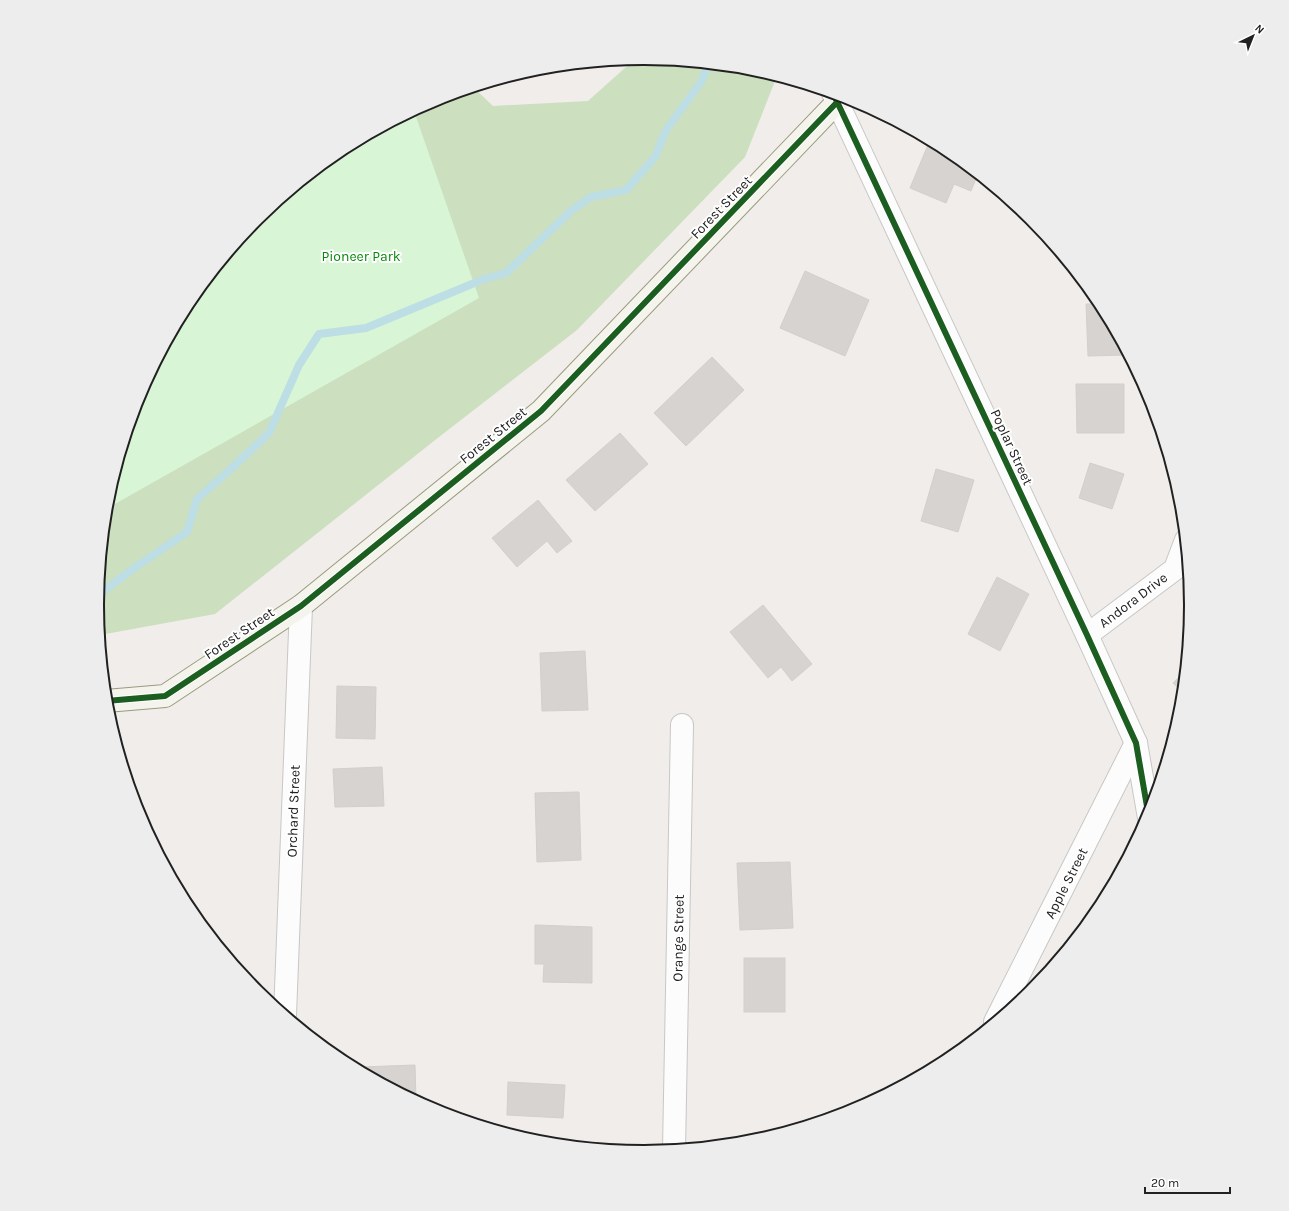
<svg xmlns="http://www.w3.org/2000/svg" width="1289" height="1211" font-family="Karla,sans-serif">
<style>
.forest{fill:#ccdfbe}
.park{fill:#d8f6d6}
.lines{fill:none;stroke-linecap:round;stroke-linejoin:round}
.stream{stroke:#bcdee4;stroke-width:8}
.building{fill:#d6d3d1;stroke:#d3cfcb}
.street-casing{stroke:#c8c7c6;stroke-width:24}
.secondary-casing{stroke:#9b9a80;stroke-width:24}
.street{stroke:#fdfcfc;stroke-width:22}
.secondary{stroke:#f4f4ec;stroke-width:22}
.cycleway-casing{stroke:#fff;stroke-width:8}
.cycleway{stroke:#1b5e20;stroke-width:6}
.labels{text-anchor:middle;stroke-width:4;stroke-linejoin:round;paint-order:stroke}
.street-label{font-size:14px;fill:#212121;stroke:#fff}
.park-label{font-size:14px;fill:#058909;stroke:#fff}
.rim{fill:none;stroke:#212121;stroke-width:2}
</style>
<rect width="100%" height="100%" fill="#f0edea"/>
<polygon class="forest" points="645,58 752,69 777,76 745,157 577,330 439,437 215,614 100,635 97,605 108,498 139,396 189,301 258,218 341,150 435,100 474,88 493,106 588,101 635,59"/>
<polygon class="park" points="414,111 479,298 106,509 108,498 139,396 189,301 258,218 341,150"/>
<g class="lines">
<polyline class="stream" points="98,595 133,569 187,532 197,499 233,467 269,433 299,365 319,334 366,328 484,279 506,273 572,210 591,197 626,190 655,157 666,130 701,82 709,64"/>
</g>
<g class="building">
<polygon points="930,140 949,150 978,174 971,191 954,184 946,203 910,188"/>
<polygon points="805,271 869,300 845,356 780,328"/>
<polygon points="1086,304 1101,304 1126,351 1126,355 1088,356"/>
<polygon points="712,357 744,390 686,446 654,413"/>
<polygon points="1076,384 1124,384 1124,433 1077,433"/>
<polygon points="620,433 648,464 595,511 566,480"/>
<polygon points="1090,463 1124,474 1112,509 1079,498"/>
<polygon points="936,469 974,480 958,532 921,521"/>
<polygon points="538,500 572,541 557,553 547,541 517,567 492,538"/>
<polygon points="997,577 1029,594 1000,651 968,634"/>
<polygon points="763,605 812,664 792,681 781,667 768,678 730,632"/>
<polygon points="585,651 588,710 542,711 540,653"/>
<polygon points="1186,670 1183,693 1173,683"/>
<polygon points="337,686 376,687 375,739 336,738"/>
<polygon points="382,767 384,806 335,807 333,769"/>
<polygon points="579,792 581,860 537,862 535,793"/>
<polygon points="790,862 793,928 740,930 737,863"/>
<polygon points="535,925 592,927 592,983 543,982 544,964 535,964"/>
<rect x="744" y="958" width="41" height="54"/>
<polygon points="415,1065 416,1101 362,1072 361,1067"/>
<polygon points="508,1082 565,1085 563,1118 507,1115"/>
</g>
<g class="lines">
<defs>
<g id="street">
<polyline points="833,93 1087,635 1136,743 1149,818"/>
<polyline points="1087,635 1175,569 1186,540"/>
<polyline points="285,1015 301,606"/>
<polyline points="995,1022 1136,743"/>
<polyline points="674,1150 682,725"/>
</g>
<polyline id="secondary" points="106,701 165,696 301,606 541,411 843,96"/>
</defs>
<use href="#street" class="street-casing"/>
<use href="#secondary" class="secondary-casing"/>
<use href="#street" class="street"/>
<use href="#secondary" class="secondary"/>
<defs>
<g id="cycleway">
<polyline points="833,93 1087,635 1136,743 1149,818"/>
<polyline points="106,701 165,696 301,606 541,411 843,96"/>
</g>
</defs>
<use href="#cycleway" class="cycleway-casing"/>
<use href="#cycleway" class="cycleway"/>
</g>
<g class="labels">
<g class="street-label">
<text transform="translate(721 207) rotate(-46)" y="5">Forest Street</text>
<text transform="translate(493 435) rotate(-39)" y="5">Forest Street</text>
<text transform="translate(1012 447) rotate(65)" y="5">Poplar Street</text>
<text transform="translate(1133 600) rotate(-37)" y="5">Andora Drive</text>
<text transform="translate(239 633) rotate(-34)" y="5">Forest Street</text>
<text transform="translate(293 811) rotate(-88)" y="5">Orchard Street</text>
<text transform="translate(1066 883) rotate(-63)" y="5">Apple Street</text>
<text transform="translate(678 938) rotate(-89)" y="5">Orange Street</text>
</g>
<g class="park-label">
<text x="361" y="261">Pioneer Park</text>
</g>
</g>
<path d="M0 0H1289V1211H0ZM104 605a540 540 0 1 1 1080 0a540 540 0 1 1-1080 0Z" fill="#ededed" fill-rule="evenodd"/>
<path class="rim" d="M104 605a540 540 0 1 1 1080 0a540 540 0 1 1-1080 0Z"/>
<g transform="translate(1253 36) rotate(43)" stroke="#ffffff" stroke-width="3" paint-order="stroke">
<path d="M0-3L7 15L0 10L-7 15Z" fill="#212121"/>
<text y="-6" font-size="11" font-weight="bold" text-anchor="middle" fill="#212121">N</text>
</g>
<path d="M1145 1187v6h85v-6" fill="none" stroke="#212121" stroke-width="2"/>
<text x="1151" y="1187" font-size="12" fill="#212121" stroke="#ffffff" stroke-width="3" paint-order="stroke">20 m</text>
</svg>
